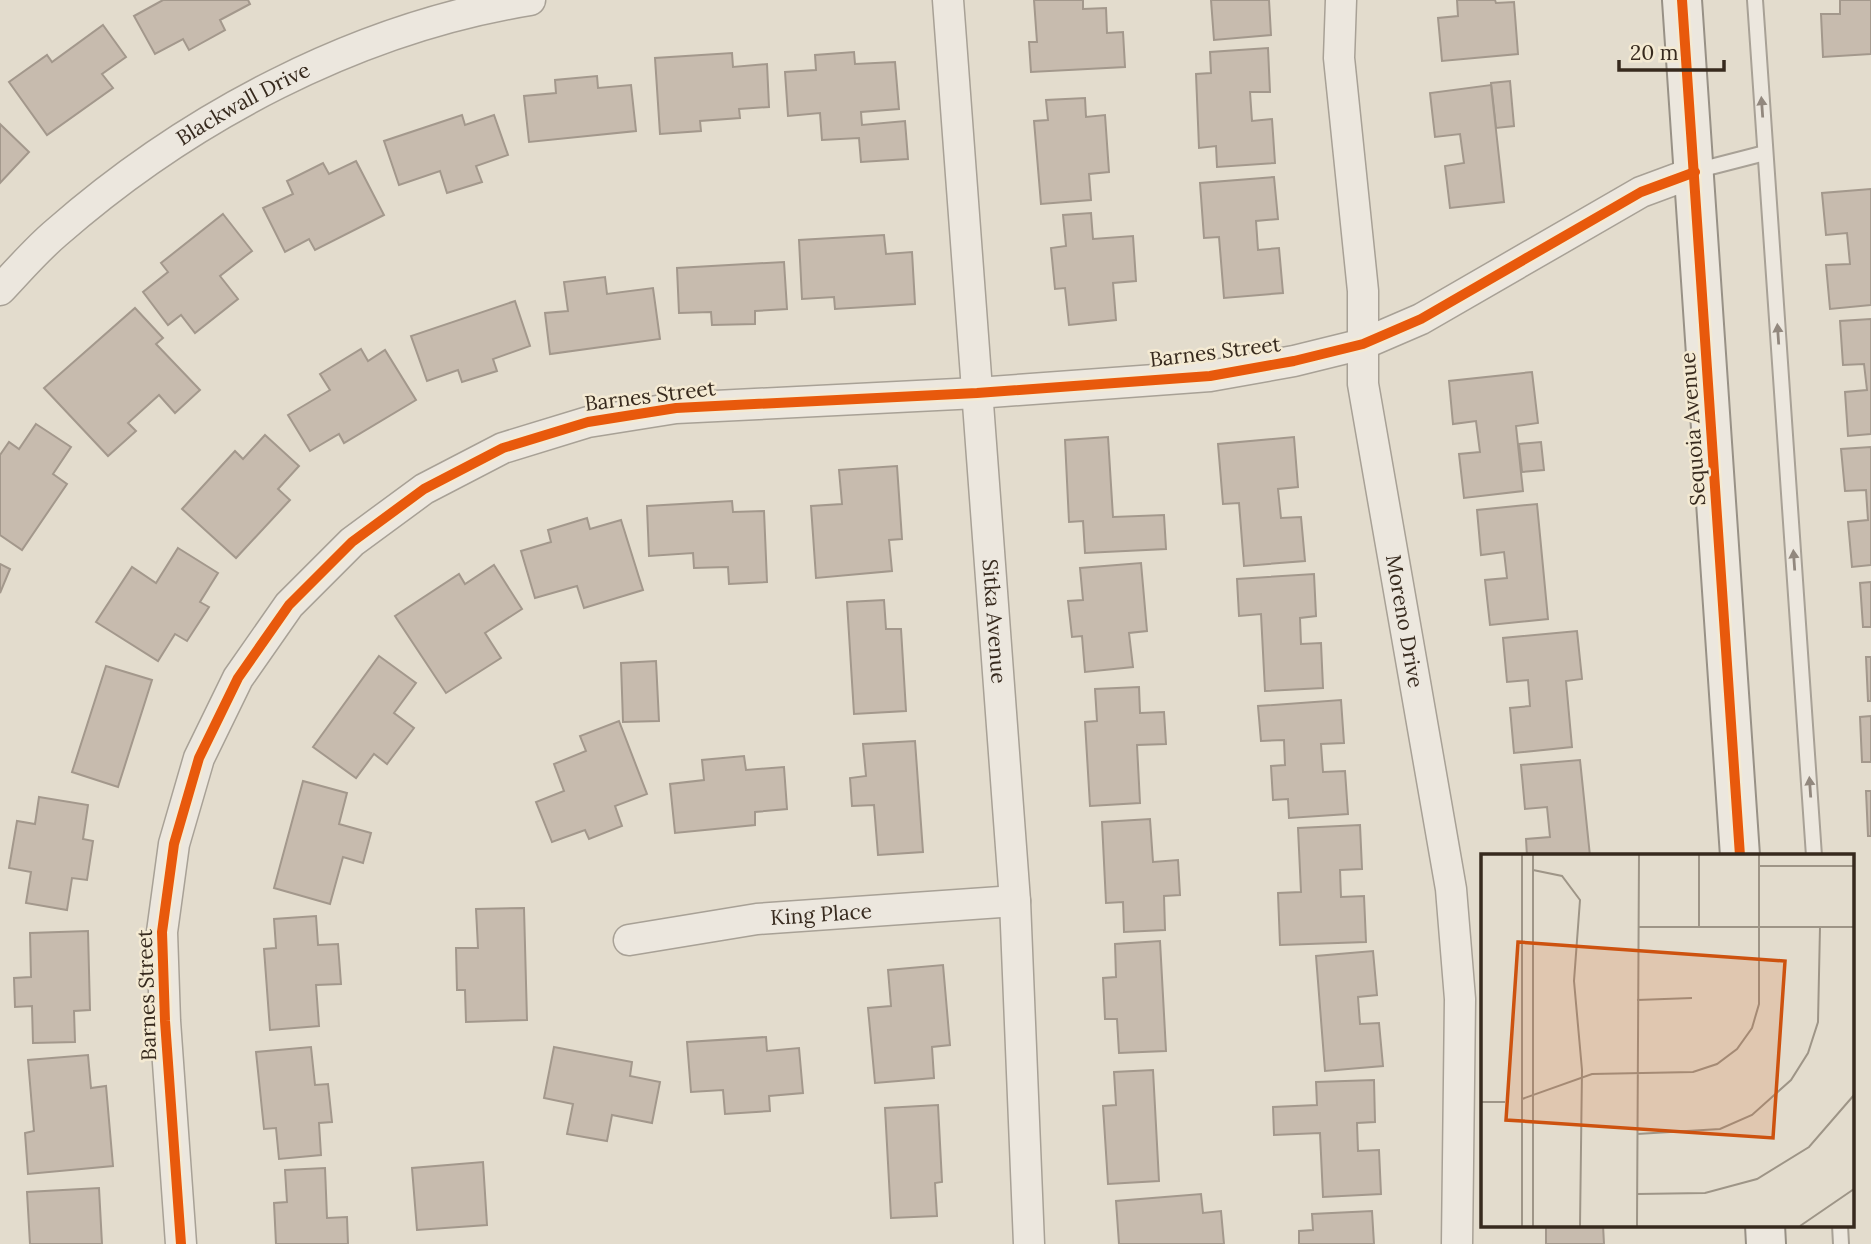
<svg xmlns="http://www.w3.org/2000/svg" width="1871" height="1244" font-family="Lora,serif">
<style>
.building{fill:#c7bbae;stroke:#a3988c;stroke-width:2}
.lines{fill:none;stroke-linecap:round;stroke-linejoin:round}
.service-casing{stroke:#a8a196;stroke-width:18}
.minor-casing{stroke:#a8a196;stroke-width:33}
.secondary-casing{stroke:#989186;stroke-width:42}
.service{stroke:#ece7de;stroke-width:14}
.minor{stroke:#ece7de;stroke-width:30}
.secondary{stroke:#ece7de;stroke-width:38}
.cycleway-casing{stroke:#f4ead3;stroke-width:15}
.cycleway{stroke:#e8590c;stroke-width:10}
.oneway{fill:#92887e}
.labels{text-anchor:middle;stroke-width:5;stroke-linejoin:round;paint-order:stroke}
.street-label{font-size:21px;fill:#372a1e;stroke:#f4ead3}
.inset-road{fill:none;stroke:#9e9587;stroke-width:2}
.view{fill:#cd520f;fill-opacity:0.15;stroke:#cd520f;stroke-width:3.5}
.inset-edge{fill:none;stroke:#372a1e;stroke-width:3.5}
</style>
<rect width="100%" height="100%" fill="#e3dccd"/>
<g class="building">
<polygon points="163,0 248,0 250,4 220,20 225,30 189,50 183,39 155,54 134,16"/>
<polygon points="1034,0 1083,0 1083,9 1106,8 1107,33 1123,32 1125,67 1031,72 1029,42 1037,42"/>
<polygon points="1211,0 1269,0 1271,35 1214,40"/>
<polygon points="1457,0 1495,0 1496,3 1514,2 1518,54 1442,61 1438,18 1458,16"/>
<polygon points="1840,0 1871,0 1871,54 1823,57 1821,14 1840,14"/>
<polygon points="103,25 126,57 102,74 113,88 47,135 9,82 47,55 52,62"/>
<polygon points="1268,48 1270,92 1250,92 1252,121 1272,119 1275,163 1217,167 1216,146 1199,148 1196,74 1211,73 1210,52"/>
<polygon points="854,52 855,64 895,62 899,109 861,112 862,125 905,121 908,159 861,162 859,138 822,140 820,113 788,116 785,72 816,70 815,55"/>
<polygon points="732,53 733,67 767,64 769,107 739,109 740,118 700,121 701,131 660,134 655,58"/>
<polygon points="597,76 598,88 631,85 636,131 529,142 524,96 556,93 555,80"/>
<polygon points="1510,81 1514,126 1496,128 1491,83"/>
<polygon points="1491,85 1504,202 1450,208 1445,166 1464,163 1460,134 1435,137 1430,93"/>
<polygon points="1085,98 1086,117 1105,115 1109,172 1089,174 1091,200 1041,204 1034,121 1048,120 1046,100"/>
<polygon points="462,115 465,125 494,115 508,155 476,166 482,182 447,193 440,171 399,185 384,141"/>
<polygon points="0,124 29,152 0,183"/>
<polygon points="356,161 384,215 315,250 309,239 285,252 263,208 293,194 287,181 323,163 329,174"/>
<polygon points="1274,177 1278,219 1256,221 1258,250 1279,248 1283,293 1224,298 1219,237 1204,238 1200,183"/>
<polygon points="1871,189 1871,305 1830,309 1826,265 1850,264 1847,233 1826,235 1822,193"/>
<polygon points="1091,213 1093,239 1133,236 1136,281 1113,283 1116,320 1069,325 1065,288 1055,289 1051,248 1066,246 1063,215"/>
<polygon points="223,214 252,251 220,276 238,299 195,333 181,315 168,325 143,292 168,272 161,263"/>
<polygon points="884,235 886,254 912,252 915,304 835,309 834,297 802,299 799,240"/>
<polygon points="784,262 787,309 755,311 755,324 712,325 711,312 679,313 677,268"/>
<polygon points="605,277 607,294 653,288 660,339 550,354 545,313 568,311 564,282"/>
<polygon points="515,301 530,346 493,359 497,371 462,382 458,370 427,381 411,336"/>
<polygon points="135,308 163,338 156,344 200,390 175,413 159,395 128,423 136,431 108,456 44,388"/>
<polygon points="1871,319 1871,434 1848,436 1845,392 1867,390 1864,364 1843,365 1840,321"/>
<polygon points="361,349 368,361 385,350 416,400 344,443 339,434 310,451 288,415 330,390 320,374"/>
<polygon points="1532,372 1538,423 1516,426 1523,491 1464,498 1459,454 1480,452 1476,421 1453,424 1449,381"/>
<polygon points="36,424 71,447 53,474 67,484 22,550 0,535 0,455 9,442 19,449"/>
<polygon points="265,435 299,466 278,489 290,500 236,558 182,509 235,451 243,459"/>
<polygon points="1108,437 1113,517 1164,515 1166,549 1085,553 1083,521 1069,522 1065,440"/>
<polygon points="1294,437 1298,487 1278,489 1281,518 1301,517 1305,561 1244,566 1239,503 1223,504 1218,444"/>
<polygon points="1541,442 1544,470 1522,472 1519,444"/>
<polygon points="1871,447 1871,565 1852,567 1848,522 1868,520 1866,490 1845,491 1841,449"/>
<polygon points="897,466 902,539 889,540 892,571 816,578 811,506 842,504 839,470"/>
<polygon points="732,501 733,512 764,511 767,582 729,584 728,567 694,568 693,553 649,556 647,506"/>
<polygon points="1537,504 1548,619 1490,625 1485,580 1507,578 1504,552 1481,555 1477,510"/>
<polygon points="587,518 590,529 621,520 643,590 584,608 577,586 535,598 521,551 551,542 548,530"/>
<polygon points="178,548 218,573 200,602 209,607 187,641 175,634 158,661 96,622 132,567 156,583"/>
<polygon points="1141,563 1147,631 1129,633 1133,667 1085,672 1082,636 1072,637 1068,601 1083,600 1080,568"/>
<polygon points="0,564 10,569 0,593"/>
<polygon points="494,565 522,609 485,633 501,658 446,693 395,616 459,574 465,584"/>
<polygon points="1314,574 1316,616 1300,618 1301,644 1321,643 1323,688 1265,691 1261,614 1239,616 1237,579"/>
<polygon points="1871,582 1871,627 1863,627 1860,583"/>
<polygon points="884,600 886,629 901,629 906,711 854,714 847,602"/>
<polygon points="1577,631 1582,679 1566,681 1572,747 1514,753 1510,708 1530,706 1528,680 1507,682 1503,638"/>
<polygon points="379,656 416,683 394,713 414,728 387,764 374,754 356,778 313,747"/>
<polygon points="1866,657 1871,657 1871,701 1868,701"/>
<polygon points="656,661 659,721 623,722 621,663"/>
<polygon points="106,666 152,680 118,787 72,772"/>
<polygon points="1139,687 1140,713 1164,712 1166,744 1137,745 1140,803 1090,806 1085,722 1097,721 1095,689"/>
<polygon points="1341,700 1344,743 1321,744 1323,772 1345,771 1348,814 1289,818 1288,799 1273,800 1271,766 1285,765 1284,740 1261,741 1258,706"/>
<polygon points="1871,716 1871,762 1862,762 1860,717"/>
<polygon points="619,721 647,794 615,806 622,826 589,839 585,830 552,842 536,802 564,791 554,764 586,751 580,736"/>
<polygon points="915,741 923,852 878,855 874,805 852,806 850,778 866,776 863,744"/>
<polygon points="744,756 746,770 784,767 787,809 755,812 755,825 675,833 670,784 704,780 702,760"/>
<polygon points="1580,760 1590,856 1527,856 1526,839 1550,837 1547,807 1525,809 1521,765"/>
<polygon points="303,781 347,793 339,824 371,833 363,863 343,857 330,904 274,888"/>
<polygon points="1866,791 1871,791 1871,836 1868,836"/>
<polygon points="39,797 88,805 83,839 93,841 87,880 72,878 67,910 26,903 31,872 9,868 17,821 35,824"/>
<polygon points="1150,819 1153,862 1178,860 1180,895 1164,896 1165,930 1124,932 1123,902 1106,903 1102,822"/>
<polygon points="1360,825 1362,869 1340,870 1341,897 1364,896 1366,942 1280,945 1278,893 1301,892 1298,828"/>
<polygon points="524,908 527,1020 466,1022 465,990 457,990 456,948 478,948 476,909"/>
<polygon points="316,916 318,945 338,944 341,984 316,985 319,1026 270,1030 264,949 276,948 274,919"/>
<polygon points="88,931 90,1010 74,1011 75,1042 33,1043 32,1006 15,1007 14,978 31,977 30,933"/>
<polygon points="1160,941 1166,1051 1119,1053 1117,1019 1105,1019 1103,978 1116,977 1115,944"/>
<polygon points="1373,951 1377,995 1358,997 1360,1024 1379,1023 1383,1066 1325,1071 1316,956"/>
<polygon points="943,965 950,1045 932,1047 934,1078 875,1083 868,1008 891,1006 888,970"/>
<polygon points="766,1037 767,1051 799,1048 803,1093 769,1096 770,1111 725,1114 723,1090 691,1092 687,1042"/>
<polygon points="311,1047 315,1085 328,1084 332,1122 319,1123 321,1155 279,1159 276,1128 264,1129 256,1052"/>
<polygon points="554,1047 632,1062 630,1076 660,1082 652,1123 612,1115 607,1141 567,1134 573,1104 544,1098"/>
<polygon points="88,1055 91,1088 106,1086 113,1166 28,1174 25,1133 34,1131 28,1060"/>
<polygon points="1153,1070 1159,1181 1108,1184 1103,1106 1116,1105 1114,1072"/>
<polygon points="1374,1080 1375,1122 1357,1123 1358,1151 1379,1150 1381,1194 1323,1197 1320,1133 1274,1135 1273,1107 1317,1105 1316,1082"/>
<polygon points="938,1105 942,1182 935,1183 937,1216 891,1218 885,1108"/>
<polygon points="483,1162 487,1225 417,1230 412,1168"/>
<polygon points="325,1168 327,1218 347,1217 348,1244 276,1244 274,1203 287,1202 285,1170"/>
<polygon points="99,1188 102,1244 30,1244 27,1192"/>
<polygon points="1201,1194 1203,1213 1221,1211 1224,1244 1119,1244 1116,1201"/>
<polygon points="1372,1211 1374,1244 1299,1244 1299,1231 1313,1230 1312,1214"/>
<polygon points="1546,1225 1603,1225 1604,1244 1546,1244"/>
</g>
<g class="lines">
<defs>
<g id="service">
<polyline points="1755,0 1814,856"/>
<polyline points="1695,171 1765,153"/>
<polyline points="1840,1225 1841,1244"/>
</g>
<g id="minor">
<path id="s1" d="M948,0L1015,901L1029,1244"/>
<path id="s2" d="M1341,0L1339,58L1363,291V384L1451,889L1460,999L1457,1244"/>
<path id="s3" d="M0,290C18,271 36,250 56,233C187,118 356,28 530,0"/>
<path id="s4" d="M629,940L757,919L1015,901"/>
<polyline points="181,1244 165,1021 162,932 174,844 199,758 238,678 289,605 352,542 424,489 503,448 588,422 676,408 977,393 1210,376 1294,361 1363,344 1421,319 1641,192 1695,172"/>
</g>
<g id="secondary">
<polyline points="1682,0 1740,856"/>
<polyline points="1765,1225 1766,1244"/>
</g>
</defs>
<use href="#service" class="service-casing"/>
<use href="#minor" class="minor-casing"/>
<use href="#secondary" class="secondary-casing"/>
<use href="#service" class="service"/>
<use href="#minor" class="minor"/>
<use href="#secondary" class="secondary"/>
<defs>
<g id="cycleway">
<polyline points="1682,0 1740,856"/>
<polyline points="181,1244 165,1021 162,932 174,844 199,758 238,678 289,605 352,542 424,489 503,448 588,422 676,408 977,393 1210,376 1294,361 1363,344 1421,319 1641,192 1695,172"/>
</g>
</defs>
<use href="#cycleway" class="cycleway-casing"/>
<use href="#cycleway" class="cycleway"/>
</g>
<defs><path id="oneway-solid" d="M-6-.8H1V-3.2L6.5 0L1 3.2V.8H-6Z" transform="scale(1.75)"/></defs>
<g class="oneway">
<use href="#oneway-solid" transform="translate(1762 107) rotate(-94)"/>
<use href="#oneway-solid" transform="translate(1778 334) rotate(-94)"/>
<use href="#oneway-solid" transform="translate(1794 560) rotate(-94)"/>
<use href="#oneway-solid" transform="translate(1810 787) rotate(-94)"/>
</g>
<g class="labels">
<g class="street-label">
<text dy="7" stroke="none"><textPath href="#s3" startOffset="308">Blackwall Drive</textPath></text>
<text transform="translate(1215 352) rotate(-7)" y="7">Barnes Street</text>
<text transform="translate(650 396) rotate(-7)" y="7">Barnes Street</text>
<text transform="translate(1693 429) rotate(-94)" y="7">Sequoia Avenue</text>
<text dy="7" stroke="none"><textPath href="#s1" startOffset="623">Sitka Avenue</textPath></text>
<text dy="7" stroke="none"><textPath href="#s2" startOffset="626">Moreno Drive</textPath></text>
<text dy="7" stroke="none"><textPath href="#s4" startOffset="194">King Place</textPath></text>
<text transform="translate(147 995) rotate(-92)" y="7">Barnes Street</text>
</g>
</g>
<g transform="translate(1481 854)">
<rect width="373" height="373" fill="#e3dccd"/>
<path class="inset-road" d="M41,1V372M218,1V73M278,12H373M52,16L81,22L99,46L93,127L101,216L99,372M158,73H373M156,146L211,144M41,245L111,220L212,218L236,210L256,195L271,174L278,150V1M0,248H24M156,280L239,275L271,261L310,226L327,199L337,168L339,73M156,340L224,339L276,325L328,293L373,241M52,372V1M156,372L158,1M319,372L373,335"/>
<path class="view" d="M37,88L304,107L292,284L25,266Z"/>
<rect width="373" height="373" class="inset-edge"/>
</g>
<path d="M1619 60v10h105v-10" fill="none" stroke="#372a1e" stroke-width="3.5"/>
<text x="1630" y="60" font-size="21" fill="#372a1e" stroke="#f4ead3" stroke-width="5" paint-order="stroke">20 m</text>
</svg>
